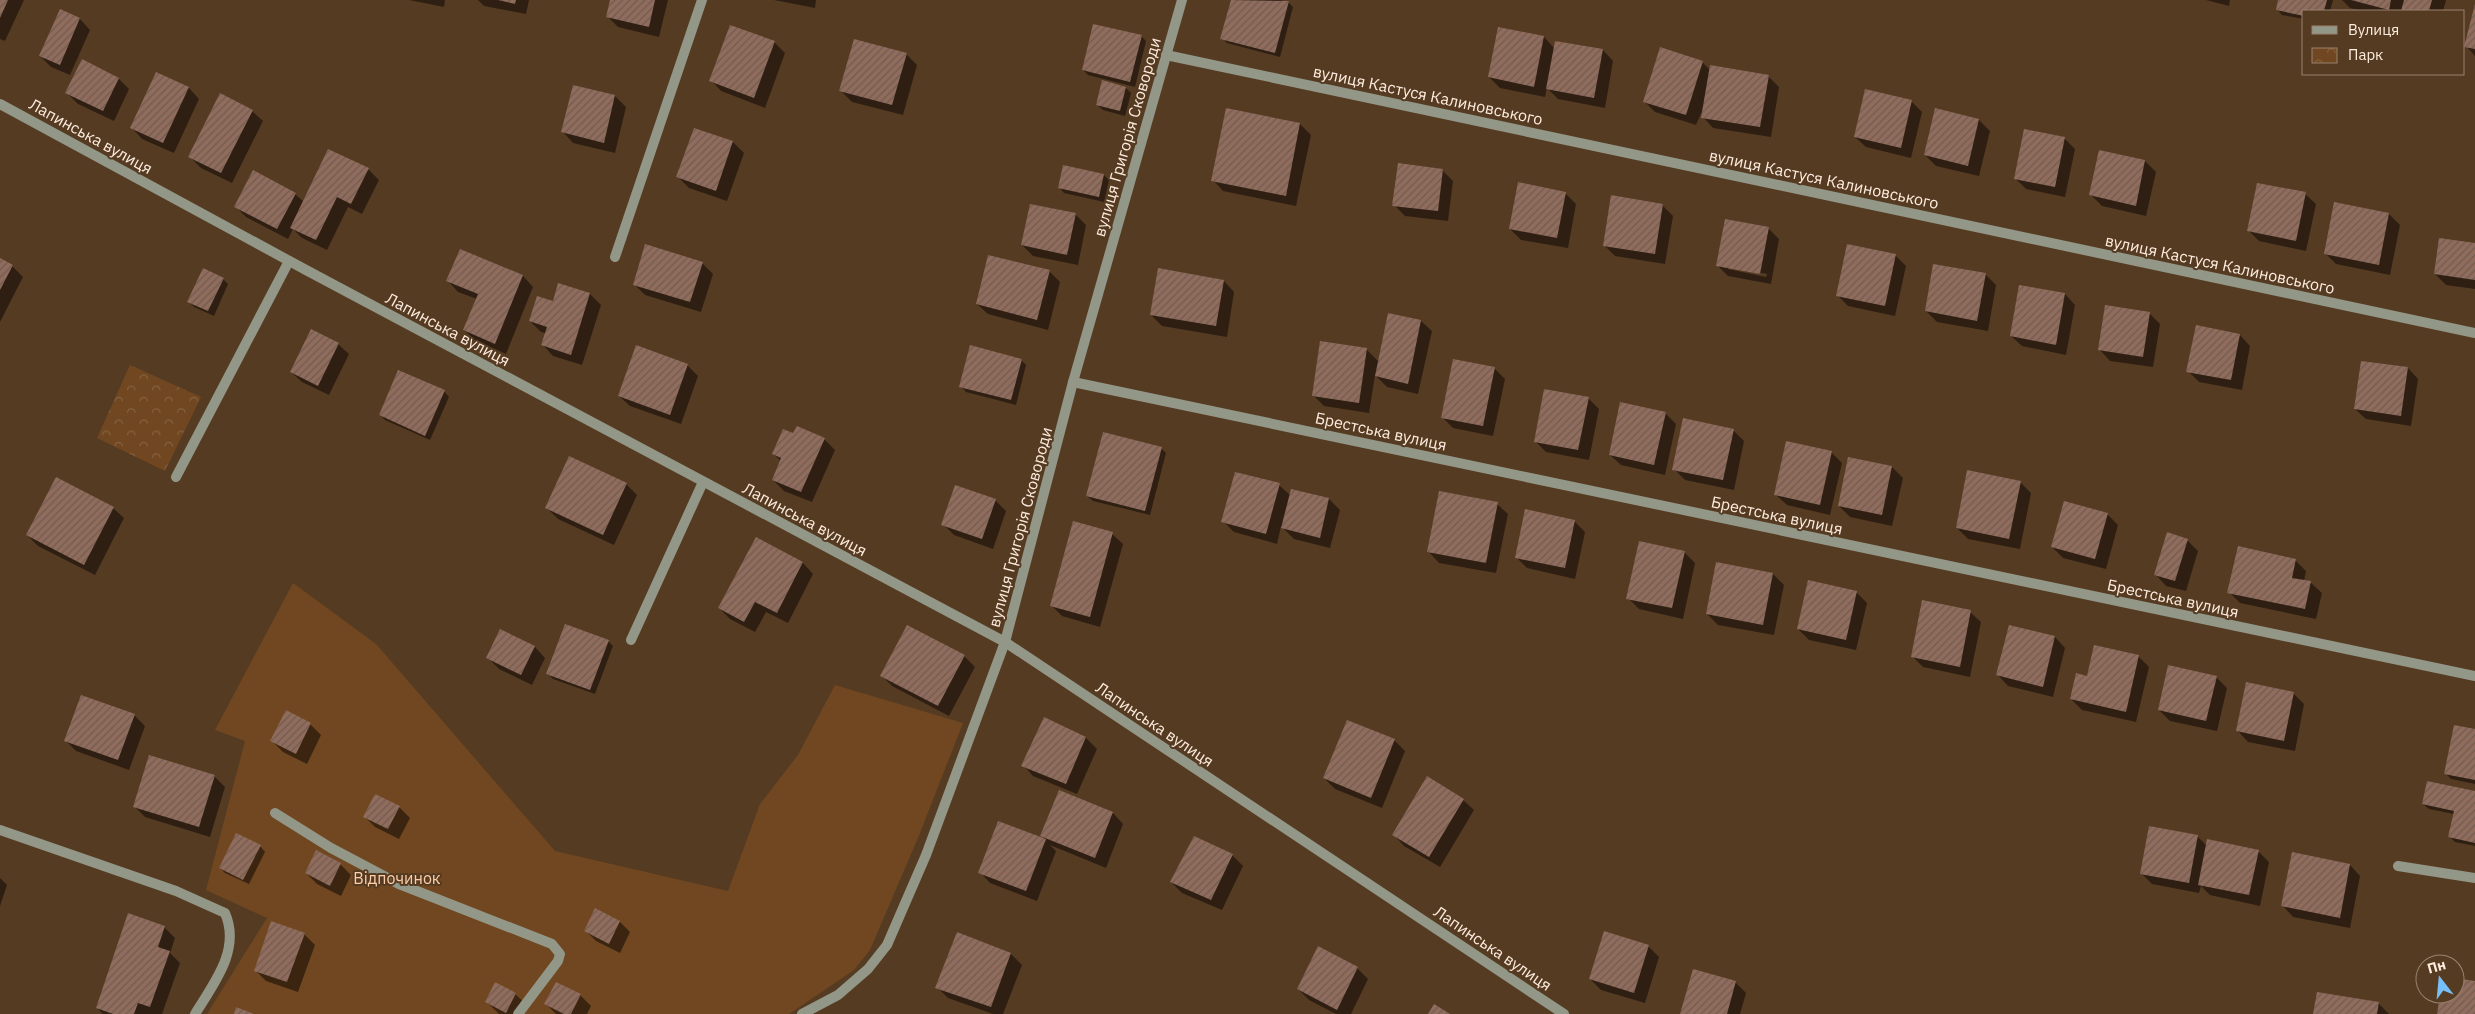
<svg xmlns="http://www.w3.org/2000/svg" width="2475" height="1014" font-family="'IBM Plex Sans',sans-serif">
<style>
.park{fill:url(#park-crowns)}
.garden{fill:#704720}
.shadow{fill:#0007;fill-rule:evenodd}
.building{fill:url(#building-hatch)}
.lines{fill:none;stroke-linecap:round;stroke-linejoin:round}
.service{stroke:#929787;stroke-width:10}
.minor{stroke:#929787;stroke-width:10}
.labels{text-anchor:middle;stroke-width:4;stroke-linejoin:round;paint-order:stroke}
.street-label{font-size:16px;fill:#fdecde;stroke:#563b23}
.park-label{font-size:16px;fill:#fccea7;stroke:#563b23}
</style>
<defs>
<pattern id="park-crowns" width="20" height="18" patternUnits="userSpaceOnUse" patternTransform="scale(1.25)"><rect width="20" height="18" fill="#704720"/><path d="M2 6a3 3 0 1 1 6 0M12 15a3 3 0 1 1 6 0" fill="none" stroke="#856240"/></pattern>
<pattern id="building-hatch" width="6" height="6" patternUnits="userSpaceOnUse" patternTransform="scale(1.25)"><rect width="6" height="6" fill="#906c5d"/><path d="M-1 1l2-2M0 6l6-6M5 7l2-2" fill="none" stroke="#715b51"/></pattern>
</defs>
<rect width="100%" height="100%" fill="#563b23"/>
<polygon class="park" points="130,365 201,397 165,471 97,438"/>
<polygon class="garden" points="293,583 376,644 555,851 728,891 760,804 798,755 835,685 963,723 920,833 870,950 854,970 789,1014 207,1014 267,918 206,890 245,741 215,730"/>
<g class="shadow">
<polygon points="0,0 24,0 5,41 0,39"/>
<polygon points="409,0 445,0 444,7"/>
<polygon points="478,0 529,0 526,14 484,6"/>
<polygon points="611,0 668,0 659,37 618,27 607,16"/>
<polygon points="774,0 816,0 815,8"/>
<polygon points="1232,0 1280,0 1288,2 1293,7 1280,57 1227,43 1222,38"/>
<polygon points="2206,0 2230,0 2229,6"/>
<polygon points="2279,0 2333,0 2330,11 2304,11 2304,19 2282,15 2277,9"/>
<polygon points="2342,0 2446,0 2443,11 2364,11 2350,8"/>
<polygon points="2475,6 2475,56 2466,46"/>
<polygon points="60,10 80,19 90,30 70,75 51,67 40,56"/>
<polygon points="1141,36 1146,41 1135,87 1088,75 1083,70"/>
<polygon points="1544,37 1555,49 1603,50 1613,61 1605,108 1558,99 1547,88 1545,97 1500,88 1489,77"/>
<polygon points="774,42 785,53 765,108 721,91 711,80"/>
<polygon points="906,54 917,65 903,115 852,102 841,91"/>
<polygon points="1702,62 1710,70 1768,76 1779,87 1771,137 1713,128 1703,117 1705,104 1696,125 1655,112 1645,102"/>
<polygon points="157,74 189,88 199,99 174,153 142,139 132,128"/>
<polygon points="119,79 129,89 114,121 78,104 67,93"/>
<polygon points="574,86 615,96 626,107 615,153 573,143 563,132"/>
<polygon points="1126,88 1131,93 1125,116 1103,110 1097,105"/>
<polygon points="1911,101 1922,112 1911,158 1866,147 1855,137"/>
<polygon points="1227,110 1300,124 1311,135 1296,206 1223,191 1213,180"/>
<polygon points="1936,110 1979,120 1990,131 1979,176 1936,166 1925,155"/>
<polygon points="252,111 263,121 232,183 201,168 190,157"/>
<polygon points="695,129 733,142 744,153 727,201 689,188 678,177"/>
<polygon points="2064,138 2075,149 2065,197 2026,189 2015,178"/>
<polygon points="2145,161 2156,172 2146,216 2102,206 2091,195"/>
<polygon points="368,169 379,180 362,214 348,207 327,250 302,238 293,229 288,239 246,217 235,206 295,194 304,202"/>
<polygon points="1442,170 1453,181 1448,221 1405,216 1394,205"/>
<polygon points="1104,175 1109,180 1104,202 1064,193 1059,187"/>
<polygon points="1565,193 1576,204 1568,248 1521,240 1510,229"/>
<polygon points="2305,194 2316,204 2306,251 2259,241 2248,230"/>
<polygon points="1662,205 1673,216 1665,264 1615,256 1604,245"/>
<polygon points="1075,214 1086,225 1078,265 1033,256 1022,245"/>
<polygon points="2389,214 2400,225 2390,275 2336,264 2325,253"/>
<path d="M1768,228L1779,239L1771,284L1728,276L1717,265ZM1728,267L1767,274L1766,277L1728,269Z"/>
<polygon points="2475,245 2475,289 2446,285 2435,274"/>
<polygon points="461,250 523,276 533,287 506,354 475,340 464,330 477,299 458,292 448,281"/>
<polygon points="1895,255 1906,266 1895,316 1848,306 1837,295"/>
<polygon points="0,260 12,266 23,277 0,322"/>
<polygon points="702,263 713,274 701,312 645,295 634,284"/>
<polygon points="1049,271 1060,282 1048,330 988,314 977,304"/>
<polygon points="1985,274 1996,285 1988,331 1937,322 1926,311"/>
<polygon points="223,279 228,284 214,316 194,307 189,302"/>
<polygon points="1224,281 1234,292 1227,337 1162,326 1151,315"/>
<polygon points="559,285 590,294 601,305 582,365 553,356 543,345 546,333 541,332 530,321 554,302"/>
<polygon points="2065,294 2075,305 2066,355 2022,346 2011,336"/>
<polygon points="2149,313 2160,324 2153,367 2110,361 2100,350"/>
<polygon points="1421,321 1432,331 1418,394 1387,387 1375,375 1369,413 1324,406 1313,395 1367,350 1379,362"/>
<polygon points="2240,335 2250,346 2242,390 2199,382 2188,371"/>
<polygon points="338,344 349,354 329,395 302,382 291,372"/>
<polygon points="1021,360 1026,365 1016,405 966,392 961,386"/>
<polygon points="687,365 698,376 681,424 630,406 619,396"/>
<polygon points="1494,368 1505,379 1493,436 1453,428 1442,417"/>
<polygon points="2408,368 2418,379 2411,426 2366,419 2355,409"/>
<polygon points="444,391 449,397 430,440 385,420 380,415"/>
<polygon points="1588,398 1599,409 1589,460 1546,452 1535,441"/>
<polygon points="1665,413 1676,424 1665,475 1621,465 1610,455"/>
<polygon points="1733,430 1744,441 1734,490 1685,480 1674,469"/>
<polygon points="794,435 824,439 835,450 812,502 784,491 773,480 781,461 773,454"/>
<polygon points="1161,448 1166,453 1150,515 1093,501 1087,496"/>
<polygon points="1831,452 1842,463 1830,515 1787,505 1776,495"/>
<polygon points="1892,467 1903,478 1892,526 1850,517 1839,506"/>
<polygon points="2020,482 2031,493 2020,549 1968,539 1957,528"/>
<polygon points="626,484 637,495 614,545 558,519 547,508"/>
<polygon points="1279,485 1291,496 1292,490 1329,499 1340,510 1330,548 1294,539 1281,526 1277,544 1234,532 1223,521"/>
<polygon points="995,500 1006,511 993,549 954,535 943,524"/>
<polygon points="1497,504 1508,514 1496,573 1439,563 1429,552"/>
<polygon points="113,508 124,518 95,575 38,546 27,535"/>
<polygon points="2107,514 2118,525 2106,569 2063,558 2052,547"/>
<polygon points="1574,521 1585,532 1575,579 1527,568 1516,557"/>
<polygon points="1112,534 1123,544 1100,627 1062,616 1051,605"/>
<polygon points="756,539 803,563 813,574 788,623 766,612 755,632 730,619 719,608"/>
<polygon points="2187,540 2198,551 2186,591 2166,586 2156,575"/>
<polygon points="1684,552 1695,563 1683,619 1639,609 1628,598"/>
<polygon points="2295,560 2306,571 2304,581 2311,583 2322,593 2316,619 2240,603 2229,592"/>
<polygon points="1773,574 1784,585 1774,635 1718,625 1707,614"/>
<polygon points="1856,592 1867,603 1856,650 1809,640 1798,629"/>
<polygon points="1970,612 1981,622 1970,677 1923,667 1912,656"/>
<polygon points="501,631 535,647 545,658 532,685 499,669 488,658"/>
<polygon points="2055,637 2065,648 2053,697 2008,686 1998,675"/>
<polygon points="608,641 613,646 595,694 553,679 548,674"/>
<polygon points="964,656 975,667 949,716 892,686 881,675"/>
<polygon points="2138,656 2149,667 2136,722 2082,710 2071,699 2088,677"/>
<polygon points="2216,677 2227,688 2217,731 2170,721 2159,710"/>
<polygon points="2293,693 2304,704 2295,751 2248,742 2238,731"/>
<polygon points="134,715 145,726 129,770 76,751 66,741"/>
<polygon points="1044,718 1086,738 1097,749 1077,794 1033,776 1023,765"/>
<polygon points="310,724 321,735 307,764 283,752 272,741"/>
<polygon points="2475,731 2475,784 2451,779 2446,774"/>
<polygon points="1394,740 1405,751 1382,808 1335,789 1324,778"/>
<polygon points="214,776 225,787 210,837 145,817 134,806"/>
<polygon points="2475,792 2475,846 2455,842 2450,837 2454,814 2429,809 2423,804"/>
<polygon points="1463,800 1474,810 1440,867 1404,846 1394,835"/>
<polygon points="399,807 410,818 399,839 375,827 364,816"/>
<polygon points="1113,813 1123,824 1106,868 1050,845 1056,851 1037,901 990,883 980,872 999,822 1047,841 1041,835"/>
<polygon points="2197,836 2207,846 2258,851 2269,862 2260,906 2210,895 2201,886 2199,893 2152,884 2141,873"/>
<polygon points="260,846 265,852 249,884 225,873 220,868"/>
<polygon points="1232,855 1243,866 1222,910 1182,893 1171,882"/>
<polygon points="340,864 351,875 341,896 317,884 306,873"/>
<polygon points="2350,865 2360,876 2350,928 2293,917 2283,906"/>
<polygon points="0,878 7,885 0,906"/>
<polygon points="596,910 620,922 630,932 620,953 596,941 585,930"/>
<polygon points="164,927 175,938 170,953 180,963 162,1014 103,1014 97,1008"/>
<polygon points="304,934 315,945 298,992 266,981 255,970"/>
<polygon points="957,934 1011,954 1022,965 1003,1014 993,1014 948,998 937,987"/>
<polygon points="1648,946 1659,957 1645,1003 1601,990 1590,979"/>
<polygon points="1357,968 1368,979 1351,1014 1336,1014 1309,1000 1298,989"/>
<polygon points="1735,982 1746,993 1740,1014 1681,1014"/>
<polygon points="515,994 526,1004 521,1014 499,1014 487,1002"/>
<polygon points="580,995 591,1006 587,1014 556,1014 546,1004"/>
<polygon points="2378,1003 2389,1014 2314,1014"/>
</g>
<g class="building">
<polygon points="0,0 8,0 0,18"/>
<polygon points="498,0 516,0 515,4"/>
<polygon points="610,0 655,0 649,27 606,17"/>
<polygon points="1231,0 1289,1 1275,53 1220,39"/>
<polygon points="2278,0 2327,0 2324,11 2304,11 2304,16 2276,10"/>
<polygon points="2351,0 2391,0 2389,10"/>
<polygon points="2404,0 2432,0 2429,11 2401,11"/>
<polygon points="2475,4 2475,49 2464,47"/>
<polygon points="60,9 80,18 60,65 39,56"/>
<polygon points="1093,24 1142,35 1130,82 1082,70"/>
<polygon points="730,25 775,41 754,98 709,81"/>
<polygon points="1498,27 1544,36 1534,87 1488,77"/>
<polygon points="854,39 907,53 892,105 839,91"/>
<polygon points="1555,41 1603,49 1594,98 1546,89"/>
<polygon points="1660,47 1703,61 1686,115 1643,102"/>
<polygon points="82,59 119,78 103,111 65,93"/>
<polygon points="1710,65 1769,75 1760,127 1701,118"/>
<polygon points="156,72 189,87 163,143 130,128"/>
<polygon points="1102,80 1126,87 1120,111 1096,105"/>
<polygon points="573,85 615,95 604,143 561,132"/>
<polygon points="1865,89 1912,100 1901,148 1854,137"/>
<polygon points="220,93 253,110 221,173 188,157"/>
<polygon points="1226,108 1300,123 1286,196 1211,181"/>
<polygon points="1935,108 1979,119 1968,166 1924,155"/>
<polygon points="694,128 733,141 716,191 676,177"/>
<polygon points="2024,129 2065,137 2055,187 2014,179"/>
<polygon points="328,149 369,168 351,204 337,197 316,240 290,228"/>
<polygon points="2099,150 2145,160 2136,206 2089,195"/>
<polygon points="1398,163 1443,169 1438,211 1392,206"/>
<polygon points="1063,165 1104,174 1099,197 1058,188"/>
<polygon points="253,170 296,193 277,229 234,207"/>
<polygon points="1518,182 1566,192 1557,238 1509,229"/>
<polygon points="2257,183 2306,192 2296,241 2247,231"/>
<polygon points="1611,195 1663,204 1655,254 1603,246"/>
<polygon points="2334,202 2389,213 2379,265 2324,254"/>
<polygon points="1030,204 1076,213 1067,255 1021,245"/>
<polygon points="1725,219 1769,227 1760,274 1716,266"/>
<polygon points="2439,238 2475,243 2475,280 2434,274"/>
<polygon points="645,244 703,262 690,302 633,285"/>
<polygon points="1847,244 1896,254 1885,306 1836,296"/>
<polygon points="460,249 523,275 495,344 463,330 478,294 446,281"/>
<polygon points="988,255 1050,270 1037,320 976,304"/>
<polygon points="0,258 13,265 0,290"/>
<polygon points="1933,264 1986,273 1977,321 1925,311"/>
<polygon points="203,268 224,278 208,311 187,302"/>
<polygon points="1158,268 1224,280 1216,326 1150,315"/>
<polygon points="558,283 590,293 571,355 541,345 547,327 529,321 537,296 553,301"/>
<polygon points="2019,285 2065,293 2056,345 2010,336"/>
<polygon points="2105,305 2150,312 2143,357 2098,350"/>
<polygon points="1388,313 1421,320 1408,384 1375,376"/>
<polygon points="2196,325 2240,334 2231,380 2186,372"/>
<polygon points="311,329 339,343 318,386 290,372"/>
<polygon points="1320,341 1367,348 1359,403 1312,396"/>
<polygon points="636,345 688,364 670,415 618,396"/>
<polygon points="970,345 1022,359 1011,400 959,387"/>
<polygon points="1453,359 1495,367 1483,426 1441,418"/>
<polygon points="2361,361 2408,367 2401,416 2354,409"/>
<polygon points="398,370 445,390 425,436 379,415"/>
<polygon points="1544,389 1589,397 1578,450 1534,442"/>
<polygon points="1620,402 1666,412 1654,465 1609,455"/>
<polygon points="1683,418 1734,429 1723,480 1672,470"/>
<polygon points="797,426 825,438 801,492 772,480 781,458 772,454 783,429 793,433"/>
<polygon points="1103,432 1162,447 1145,511 1086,496"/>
<polygon points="1786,441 1832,451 1820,505 1774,495"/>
<polygon points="569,456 627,483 603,535 545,508"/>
<polygon points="1848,457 1892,466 1882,515 1838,506"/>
<polygon points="1967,470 2021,481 2009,539 1956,528"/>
<polygon points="1235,472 1280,483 1266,534 1221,522"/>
<polygon points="56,477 114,507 84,565 26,535"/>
<polygon points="955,485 996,499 982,539 941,525"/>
<polygon points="1291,489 1329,498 1320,538 1281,528"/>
<polygon points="1439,491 1498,502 1486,563 1427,552"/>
<polygon points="2064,501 2108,513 2095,559 2051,547"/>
<polygon points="1525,509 1575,520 1565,568 1515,558"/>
<polygon points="1073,521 1113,532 1090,617 1050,606"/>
<polygon points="2167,532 2188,539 2175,581 2154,575"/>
<polygon points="756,537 803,562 777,613 755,602 744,622 718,608"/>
<polygon points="1639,541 1685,551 1672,608 1626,599"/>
<polygon points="2238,546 2296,559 2292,578 2311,581 2305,609 2227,593"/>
<polygon points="1716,562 1773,573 1763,625 1706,614"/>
<polygon points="1808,580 1857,591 1846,640 1797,629"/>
<polygon points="1922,600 1971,610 1960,667 1911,657"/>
<polygon points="565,624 609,640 590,690 546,674"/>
<polygon points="907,625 965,655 938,706 880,676"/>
<polygon points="2009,625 2055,636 2043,687 1996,675"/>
<polygon points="500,629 535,646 521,675 486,658"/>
<polygon points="2094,645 2139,655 2126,712 2070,699 2076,673 2087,676"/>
<polygon points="2168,665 2217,676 2206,721 2158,710"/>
<polygon points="2246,682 2294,692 2284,741 2236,731"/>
<polygon points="81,695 135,714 118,760 64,741"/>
<polygon points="286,710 311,723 296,754 270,741"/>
<polygon points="1044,717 1086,737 1066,784 1021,766"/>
<polygon points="1347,720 1395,739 1371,798 1323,778"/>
<polygon points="2454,725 2475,729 2475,780 2444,774"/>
<polygon points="149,755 215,775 199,827 133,807"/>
<polygon points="1427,776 1464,799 1429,857 1392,835"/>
<polygon points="2427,781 2475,791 2475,843 2448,837 2454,811 2422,804"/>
<polygon points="1059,790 1113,812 1095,858 1040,836"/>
<polygon points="375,794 400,806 388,829 363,817"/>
<polygon points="998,821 1046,839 1026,891 978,873"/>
<polygon points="2149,826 2198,835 2189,883 2140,874"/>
<polygon points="236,833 261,845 243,880 219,868"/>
<polygon points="1194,836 1233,854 1211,900 1170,882"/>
<polygon points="2207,839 2259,850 2249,895 2198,885"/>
<polygon points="316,850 341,863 330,886 305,873"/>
<polygon points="2292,852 2350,864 2340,918 2281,906"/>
<polygon points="595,908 620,921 609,944 584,931"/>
<polygon points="128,913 165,926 158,947 170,951 150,1007 138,1003 134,1014 113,1014 96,1008"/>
<polygon points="271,921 305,933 287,982 254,971"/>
<polygon points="1604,931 1649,945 1634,993 1589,979"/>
<polygon points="957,932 1011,953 991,1007 935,988"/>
<polygon points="1318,946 1358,967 1337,1010 1297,989"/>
<polygon points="1693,969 1736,981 1727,1014 1680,1014"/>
<polygon points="2455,978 2475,981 2475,1014 2437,1014 2440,994 2455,994"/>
<polygon points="495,982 516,993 506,1013 485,1002"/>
<polygon points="556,982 581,994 571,1014 564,1014 544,1004"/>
<polygon points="2317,992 2379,1002 2377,1014 2313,1014"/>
<polygon points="1434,1004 1450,1014 1428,1014"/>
<polygon points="236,1007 254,1014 234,1014"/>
</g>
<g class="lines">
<g class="service">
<polyline points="275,813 331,848 399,884 552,944 560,954 558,961 518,1014"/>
<polyline points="2398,866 2475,878"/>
</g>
<g class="minor">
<polyline points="1166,55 2475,333"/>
<polyline points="0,104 306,270 1005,642 1564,1014"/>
<polyline points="615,257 702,0"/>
<polyline points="1073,382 2475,676"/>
<polyline points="176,477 289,261"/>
<polyline points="631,640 703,482"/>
<path d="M0,830L176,891L225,913C241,950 214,983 195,1014"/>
<polyline points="802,1014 838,995 868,969 887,945 926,855 1005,642 1073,382 1182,0"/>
</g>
</g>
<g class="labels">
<g class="street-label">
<text transform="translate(1428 95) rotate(12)" y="6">вулиця Кастуся Калиновського</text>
<text transform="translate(91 136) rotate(29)" y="6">Лапинська вулиця</text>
<text transform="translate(1127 137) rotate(-74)" y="6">вулиця Григорія Сковороди</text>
<text transform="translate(1824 179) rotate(12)" y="6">вулиця Кастуся Калиновського</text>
<text transform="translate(2220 264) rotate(12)" y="6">вулиця Кастуся Калиновського</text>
<text transform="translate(448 329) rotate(28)" y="6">Лапинська вулиця</text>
<text transform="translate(1381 431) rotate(12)" y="6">Брестська вулиця</text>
<text transform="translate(1777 515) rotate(12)" y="6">Брестська вулиця</text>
<text transform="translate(805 519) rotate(28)" y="6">Лапинська вулиця</text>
<text transform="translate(1020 527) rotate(-75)" y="6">вулиця Григорія Сковороди</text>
<text transform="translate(2173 598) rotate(12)" y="6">Брестська вулиця</text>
<text transform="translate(1155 724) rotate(34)" y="6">Лапинська вулиця</text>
<text transform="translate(1493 948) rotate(34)" y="6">Лапинська вулиця</text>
</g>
<g class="park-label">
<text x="397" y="884">Відпочинок</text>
</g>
</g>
<rect x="2302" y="10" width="162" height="65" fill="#563b23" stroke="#99826e"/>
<rect x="2312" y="26" width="25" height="8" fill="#929787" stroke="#99826e"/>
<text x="2348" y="35" font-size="15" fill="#fdecde">Вулиця</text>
<rect x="2312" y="48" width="25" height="15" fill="url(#park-crowns)" stroke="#99826e"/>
<text x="2348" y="60" font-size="15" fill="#fdecde">Парк</text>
<g transform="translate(2440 979) rotate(344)"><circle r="24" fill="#563b23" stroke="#99826e"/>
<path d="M0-4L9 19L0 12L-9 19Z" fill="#76c0f7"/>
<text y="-8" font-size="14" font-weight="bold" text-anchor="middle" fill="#fdecde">Пн</text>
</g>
</svg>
